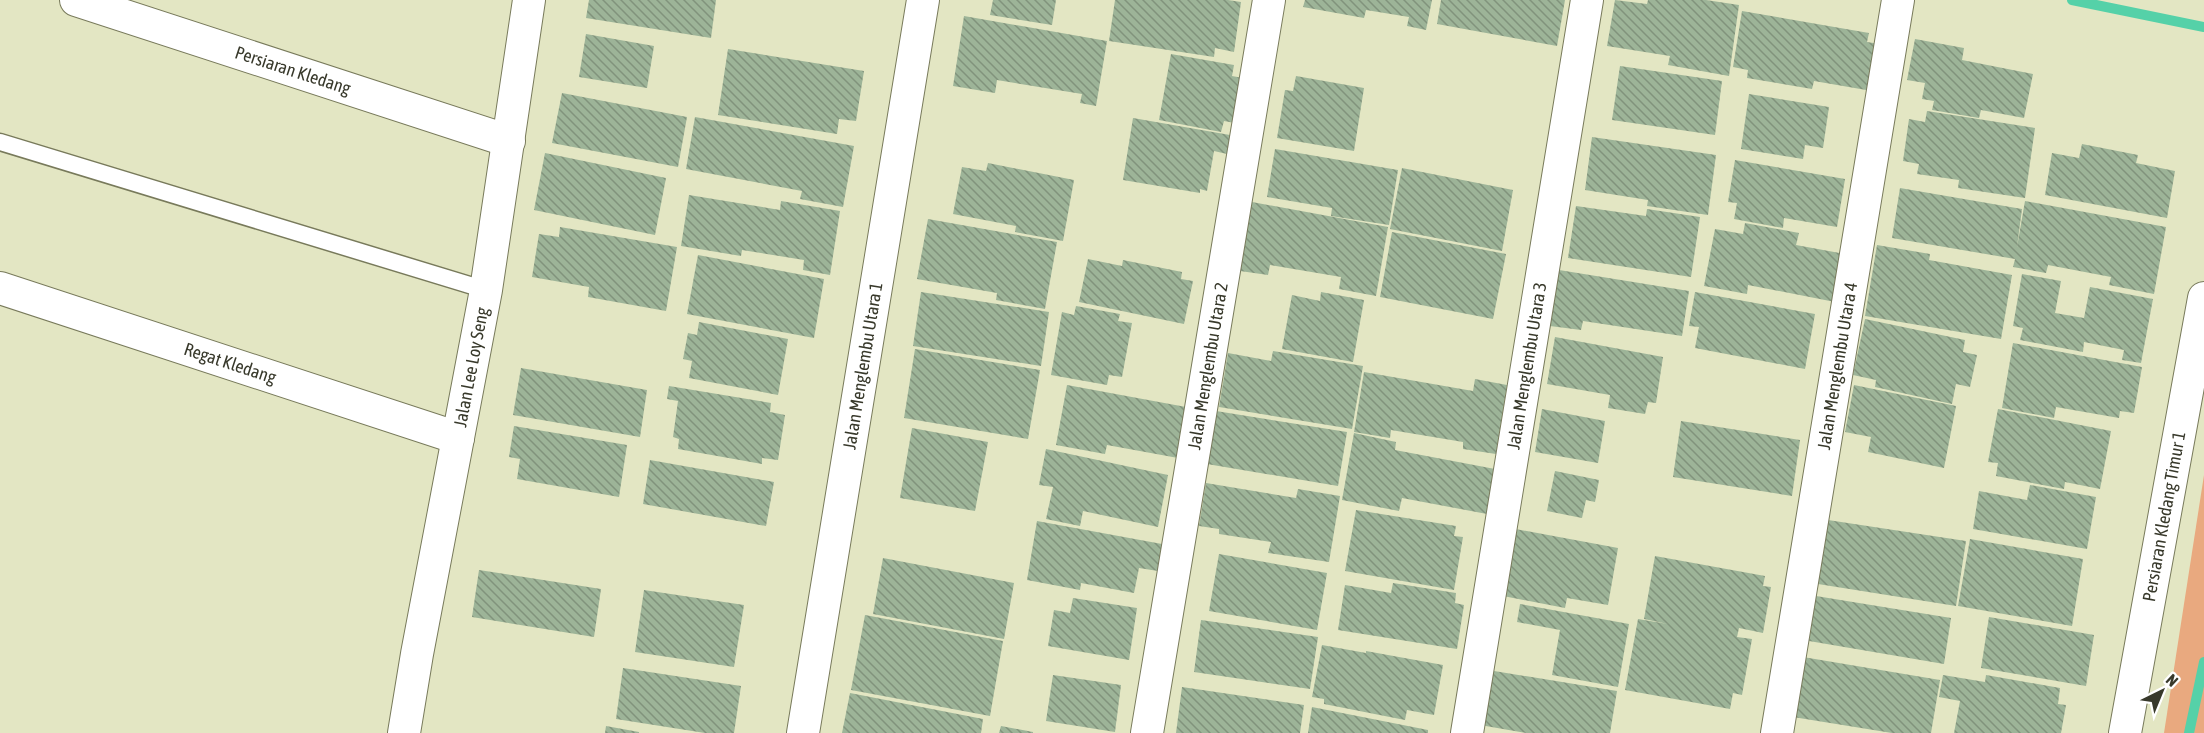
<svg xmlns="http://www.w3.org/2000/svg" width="2204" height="733" font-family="'Asap Condensed',sans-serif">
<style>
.green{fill:#e9a97f}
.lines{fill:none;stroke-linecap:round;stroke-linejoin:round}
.stream{stroke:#55d1a8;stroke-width:10}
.building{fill:url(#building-back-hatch)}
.lane-casing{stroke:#787a5b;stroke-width:19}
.street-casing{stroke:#787a5b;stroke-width:34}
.lane{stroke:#fff;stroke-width:16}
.street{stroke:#fff;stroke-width:32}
.labels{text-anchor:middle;stroke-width:5;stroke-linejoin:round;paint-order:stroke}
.street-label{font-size:18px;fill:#38392b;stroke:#fff}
</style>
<defs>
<pattern id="building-back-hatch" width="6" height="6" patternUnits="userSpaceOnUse" patternTransform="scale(1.5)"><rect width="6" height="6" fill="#9db498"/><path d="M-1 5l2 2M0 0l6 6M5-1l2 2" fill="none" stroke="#81937c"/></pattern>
</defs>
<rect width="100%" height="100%" fill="#e3e6c3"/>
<polygon class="green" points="2204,475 2204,733 2164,733"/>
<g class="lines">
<g class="stream">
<polyline points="2072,0 2204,27"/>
<polyline points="2189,733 2204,662"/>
</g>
</g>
<g class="building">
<polygon points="589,0 716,0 711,38 586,18"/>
<polygon points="993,0 1056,0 1052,25 990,15"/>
<polygon points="1115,0 1228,0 1241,2 1234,52 1215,48 1214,57 1109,41"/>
<polygon points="1305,0 1432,0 1426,30 1407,26 1409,17 1366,10 1364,18 1303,7"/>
<polygon points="1441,0 1565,0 1557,46 1437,24"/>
<polygon points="1615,0 1647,4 1648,0 1706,0 1739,5 1729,76 1668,65 1670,56 1607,46"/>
<polygon points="1742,11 1869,33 1867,42 1880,44 1872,91 1814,81 1812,89 1747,78 1748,70 1733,67"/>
<polygon points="964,16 1107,41 1096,106 1080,103 1082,94 997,80 995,93 953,86"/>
<polygon points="586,34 654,46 647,88 579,77"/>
<polygon points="1915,39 1964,48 1962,60 2033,74 2024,118 1981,110 1979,118 1932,110 1934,101 1922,99 1925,83 1907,80"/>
<polygon points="728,49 864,71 856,121 839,119 837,134 718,115"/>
<polygon points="1171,54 1234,65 1232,76 1248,79 1240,124 1224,121 1221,132 1159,120"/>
<polygon points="1620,66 1722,81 1715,135 1612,120"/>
<polygon points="1296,76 1364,88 1354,151 1277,138 1285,90 1293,91"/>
<polygon points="562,93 687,117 678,167 552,143"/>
<polygon points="1749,94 1829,107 1823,148 1805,145 1803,159 1741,149"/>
<polygon points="1927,111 2035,128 2025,198 1958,188 1959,180 1917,174 1919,164 1903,161 1909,119 1925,122"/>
<polygon points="695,117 854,146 843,207 800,199 802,191 686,169"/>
<polygon points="1133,118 1230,135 1227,154 1214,151 1207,191 1200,189 1200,193 1123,180"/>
<polygon points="1592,137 1716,155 1708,215 1647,206 1648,200 1585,190"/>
<polygon points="2082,144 2138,155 2136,163 2175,171 2167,218 2045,195 2052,153 2079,158"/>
<polygon points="1275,149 1398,170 1389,225 1331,216 1332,208 1267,197"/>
<polygon points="545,153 666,178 655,235 534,210"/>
<polygon points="1735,160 1845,179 1837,227 1784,218 1783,228 1734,219 1737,203 1728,202"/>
<polygon points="988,163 1074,180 1063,241 1015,232 1016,226 953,214 962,167 986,171"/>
<polygon points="1402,168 1513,190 1502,251 1390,229"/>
<polygon points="1900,188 2022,209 2017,247 2025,201 2166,227 2154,294 2109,285 2111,277 2048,265 2046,273 2013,267 2015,259 1892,238"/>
<polygon points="689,195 780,210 781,201 840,211 830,275 803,270 804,260 742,250 741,256 681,246"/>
<polygon points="1252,202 1388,227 1376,296 1339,289 1341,277 1270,265 1268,275 1240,271"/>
<polygon points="1576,206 1646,216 1647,209 1700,217 1691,277 1568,258"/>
<polygon points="928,219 1057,242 1045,309 996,300 997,293 917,279"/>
<polygon points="1745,223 1799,233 1796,245 1845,254 1835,302 1748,285 1747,294 1704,286 1715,229 1743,234"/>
<polygon points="560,227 677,247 666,311 588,297 589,287 532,277 539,234 559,237"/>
<polygon points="1392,232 1506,254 1493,319 1380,297"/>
<polygon points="1877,245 1930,254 1929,260 2012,275 2001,339 1865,316"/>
<polygon points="698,255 824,279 814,338 687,314"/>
<polygon points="1088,259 1122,266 1123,260 1182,272 1181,279 1193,281 1184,324 1079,302"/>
<polygon points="1559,270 1689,291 1682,336 1583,321 1581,330 1550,326"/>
<polygon points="2022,274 2061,281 2055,313 2084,318 2090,287 2153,299 2141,363 2122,360 2124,350 2084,342 2083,352 2020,340 2023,328 2013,326"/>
<polygon points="921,292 1049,312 1041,366 913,346"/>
<polygon points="1321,292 1364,300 1353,362 1282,349 1292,295 1320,301"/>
<polygon points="1695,292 1815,314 1805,369 1695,348 1699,327 1689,326"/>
<polygon points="1076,306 1120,314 1118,321 1132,323 1122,377 1109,375 1107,385 1051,375 1062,312 1074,315"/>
<polygon points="1865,319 1965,340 1963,352 1977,355 1970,387 1956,384 1952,404 1875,387 1876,380 1853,375"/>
<polygon points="699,322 788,339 778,395 689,378 692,361 683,359 688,333 697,335"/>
<polygon points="1555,337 1663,357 1656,403 1648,402 1645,414 1608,408 1610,395 1547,384"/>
<polygon points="2013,343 2142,367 2134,413 2120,411 2119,418 2056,407 2054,418 2002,408"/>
<polygon points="915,349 1040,370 1028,439 904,418"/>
<polygon points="1273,351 1363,366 1352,429 1219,407 1228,353 1271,361"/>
<polygon points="521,368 647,390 640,437 513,415"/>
<polygon points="1364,372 1473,391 1475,379 1507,385 1496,454 1463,449 1463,442 1391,430 1390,438 1354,432"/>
<polygon points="1067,385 1186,407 1178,458 1107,445 1105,454 1056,445"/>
<polygon points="1854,385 1956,406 1944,468 1868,452 1871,437 1845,432"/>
<polygon points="669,386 771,403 770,412 785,415 778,460 762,458 762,464 678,449 679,439 673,437 678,401 667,399"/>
<polygon points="1542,409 1605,421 1598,463 1535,452"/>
<polygon points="1998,409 2111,431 2100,489 2065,482 2064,489 1996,476 1998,463 1988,462"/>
<polygon points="1216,411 1347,432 1338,486 1207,464"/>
<polygon points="1681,421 1800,440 1792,496 1673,477"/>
<polygon points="514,426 627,445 619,497 517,479 520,459 509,457"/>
<polygon points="912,428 988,442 975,511 900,498"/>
<polygon points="1354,433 1396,442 1395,450 1495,469 1487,514 1402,498 1399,511 1342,500"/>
<polygon points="1046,449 1168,475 1158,527 1083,511 1080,526 1046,519 1053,487 1039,485"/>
<polygon points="650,460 774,482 766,526 643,504"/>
<polygon points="1555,471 1599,480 1595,502 1586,500 1582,518 1547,511"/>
<polygon points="1206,483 1296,498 1298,489 1340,496 1329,562 1268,553 1271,542 1219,534 1219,529 1199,526"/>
<polygon points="2030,485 2096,497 2087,549 1973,529 1979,491 2027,500"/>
<polygon points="1356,510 1456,526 1454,536 1463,537 1454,590 1345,571"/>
<polygon points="1828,520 1966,541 1956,606 1818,584"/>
<polygon points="1037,521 1162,544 1158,571 1139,568 1134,593 1081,583 1080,590 1027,580"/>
<polygon points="1510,528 1618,548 1608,605 1567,598 1565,608 1498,595"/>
<polygon points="1970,539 2083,559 2072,626 1958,606"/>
<polygon points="1219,554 1327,573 1317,630 1209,611"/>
<polygon points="1655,556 1765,576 1763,586 1771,587 1763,633 1739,628 1737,637 1752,639 1742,695 1733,693 1730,709 1625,690 1638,619 1668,624 1644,619"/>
<polygon points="883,558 1014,583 1004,639 873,614"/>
<polygon points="479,570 601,589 594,637 472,617"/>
<polygon points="1393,583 1456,593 1455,603 1464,605 1457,649 1338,630 1345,585 1391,593"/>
<polygon points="644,590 744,605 734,667 635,652"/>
<polygon points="1816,596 1951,618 1944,664 1809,641"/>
<polygon points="1073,598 1137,608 1129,660 1048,646 1054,610 1070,613"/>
<polygon points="1520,604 1629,624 1618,687 1552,675 1560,630 1517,622"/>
<polygon points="865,615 1003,641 990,716 851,690"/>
<polygon points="1989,617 2094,635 2086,686 1981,668"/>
<polygon points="1201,620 1318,637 1310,689 1194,672"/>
<polygon points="1322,645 1366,653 1366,651 1443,665 1434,715 1407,710 1405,720 1324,704 1324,699 1312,697"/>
<polygon points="1803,657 1940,680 1931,733 1892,733 1793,717"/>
<polygon points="623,668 741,686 734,733 705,733 616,719"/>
<polygon points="1488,670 1617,691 1610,733 1526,733 1480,725"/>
<polygon points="1053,675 1121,685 1115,732 1046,721"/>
<polygon points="1943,675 1985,682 1986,675 2060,688 2058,704 2066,705 2061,733 1954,733 1960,701 1939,697"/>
<polygon points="1182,687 1304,705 1300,733 1176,733"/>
<polygon points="850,693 983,719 981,733 842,733"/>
<polygon points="1312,707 1428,730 1428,733 1308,733"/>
<polygon points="606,726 639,732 639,733 605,733"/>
<polygon points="1001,726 1033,732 1033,733 999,733"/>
</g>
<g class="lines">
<defs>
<polyline id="lane" points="0,142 486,290"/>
<g id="street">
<path id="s1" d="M76,0L509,141"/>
<path id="s2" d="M0,288L458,438"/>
<path id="s3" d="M404,733L417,654L486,290L529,0"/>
<path id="s4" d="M803,733L923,0"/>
<path id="s5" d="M1147,733L1269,0"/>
<path id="s6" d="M1467,733L1587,0"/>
<path id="s7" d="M1777,733L1898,0"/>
<path id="s8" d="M2125,733L2204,298"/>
</g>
</defs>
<use href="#lane" class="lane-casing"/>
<use href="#street" class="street-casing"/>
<use href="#lane" class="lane"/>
<use href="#street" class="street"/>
</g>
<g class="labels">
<g class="street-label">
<text dy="6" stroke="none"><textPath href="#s1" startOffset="228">Persiaran Kledang</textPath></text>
<text dy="6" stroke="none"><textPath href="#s2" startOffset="242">Regat Kledang</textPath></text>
<text dy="6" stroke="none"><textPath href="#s4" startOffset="372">Jalan Menglembu Utara 1</textPath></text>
<text dy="6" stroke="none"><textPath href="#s5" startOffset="372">Jalan Menglembu Utara 2</textPath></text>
<text dy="6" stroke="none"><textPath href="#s6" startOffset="372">Jalan Menglembu Utara 3</textPath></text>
<text dy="6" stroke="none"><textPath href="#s3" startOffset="372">Jalan Lee Loy Seng</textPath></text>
<text dy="6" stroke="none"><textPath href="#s7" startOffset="372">Jalan Menglembu Utara 4</textPath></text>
<text dy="6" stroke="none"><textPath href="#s8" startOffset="220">Persiaran Kledang Timur 1</textPath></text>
</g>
</g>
<g transform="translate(2162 691) rotate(43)" stroke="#ffffff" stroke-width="4.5" paint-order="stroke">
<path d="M0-4.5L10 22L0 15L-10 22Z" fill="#38392b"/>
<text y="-9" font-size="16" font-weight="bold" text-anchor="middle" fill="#38392b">N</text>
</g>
</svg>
